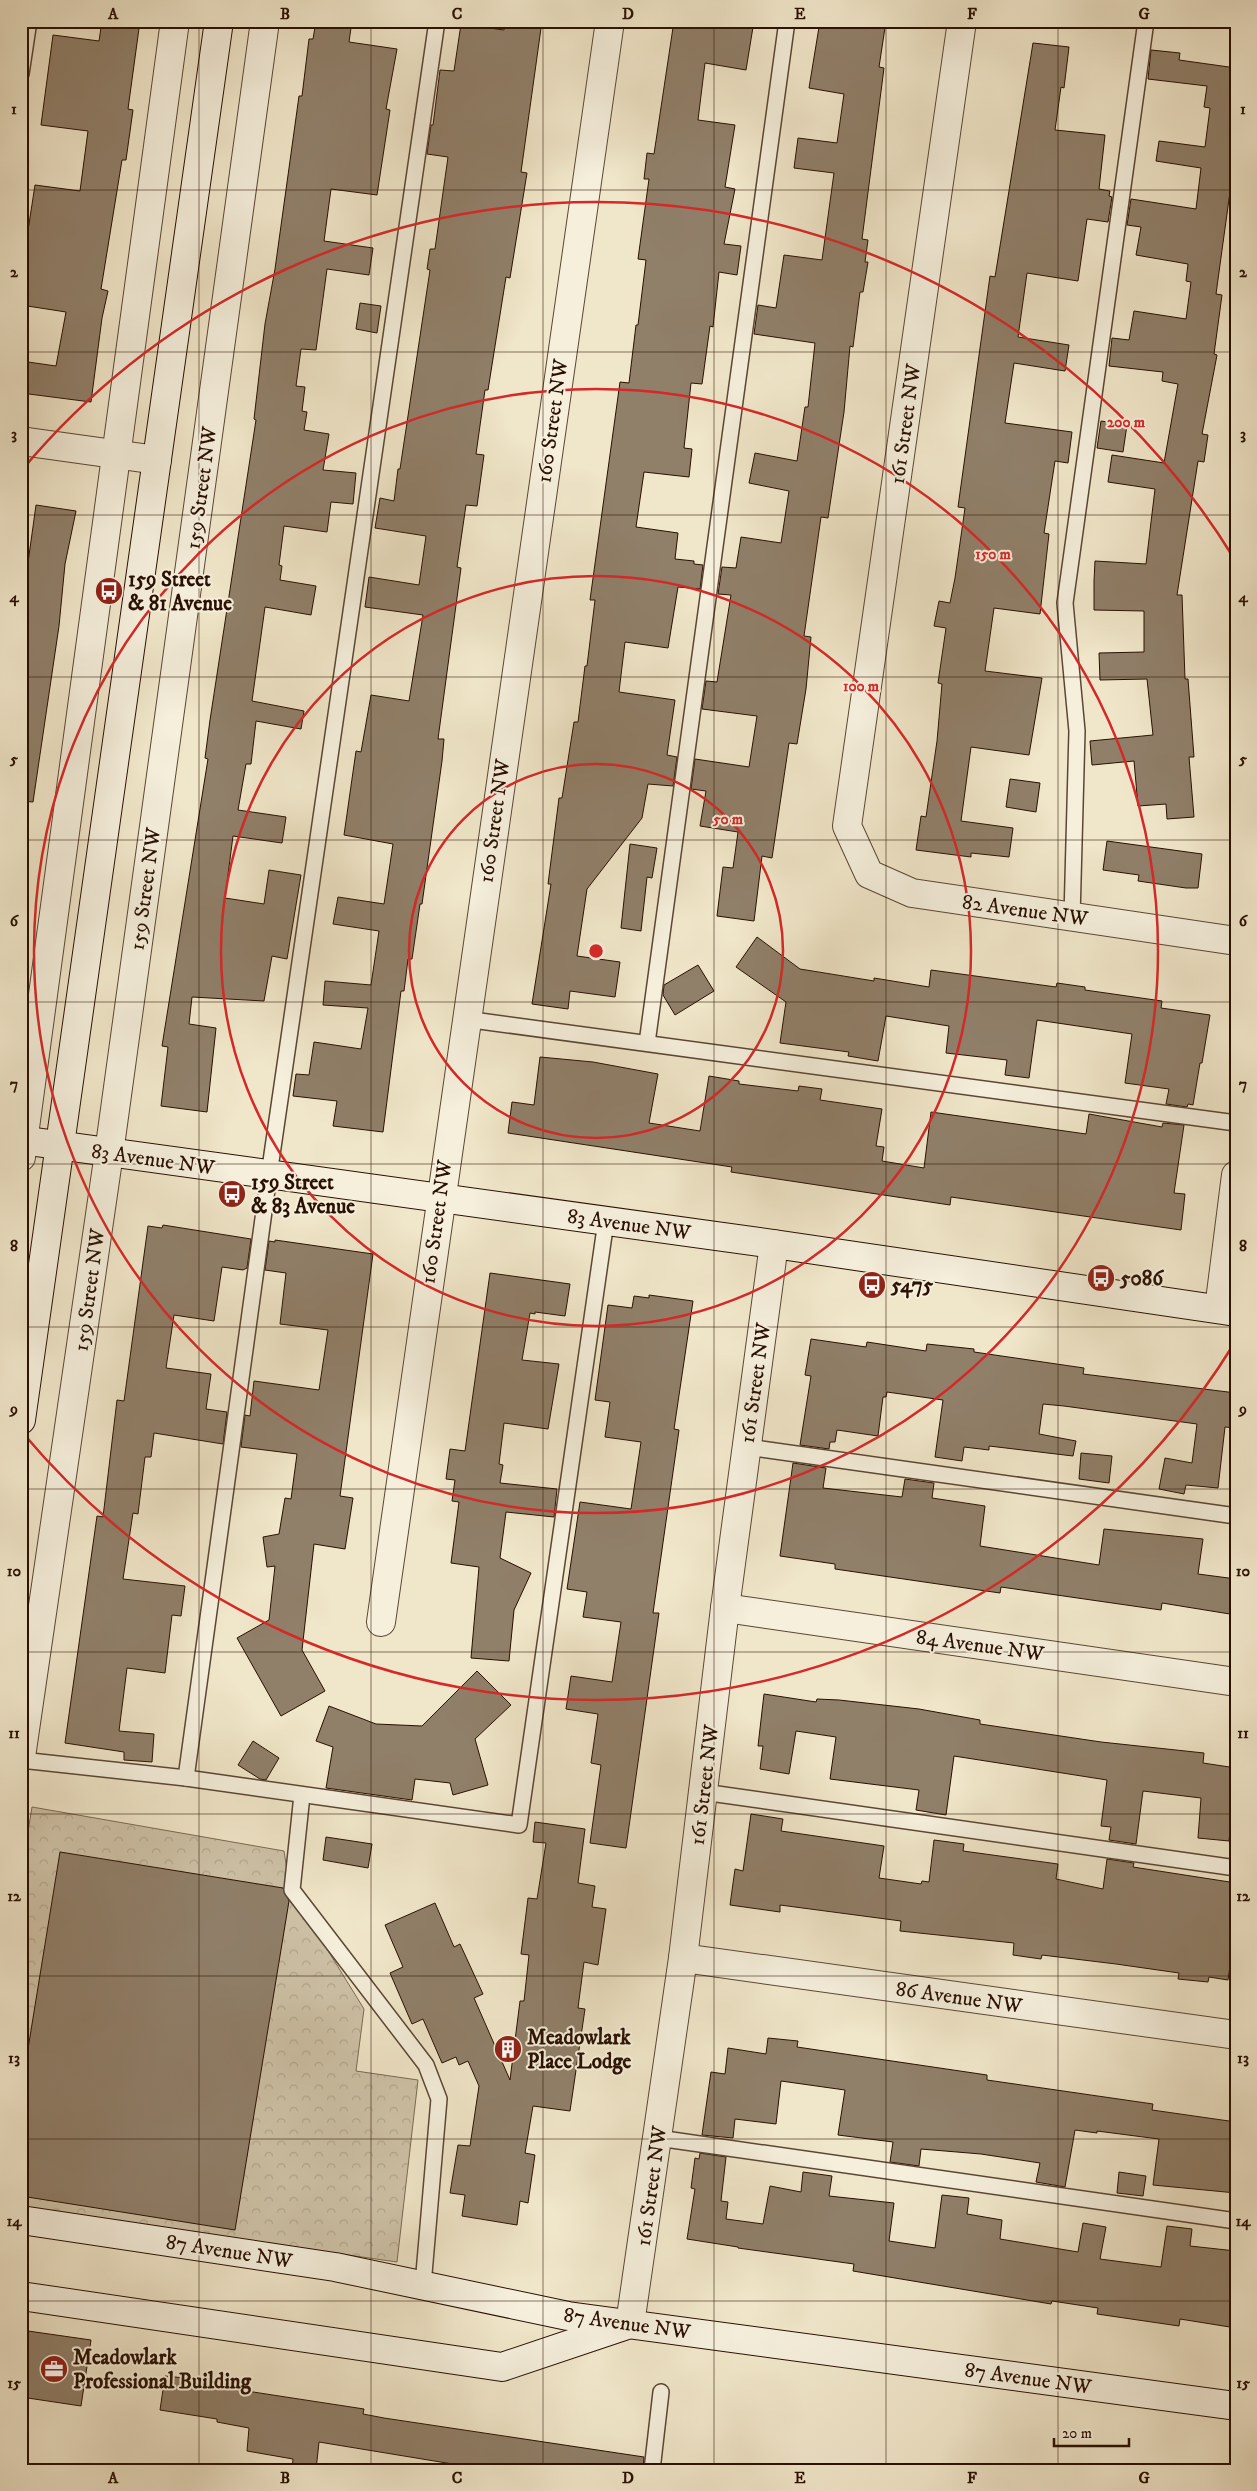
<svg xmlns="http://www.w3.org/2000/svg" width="1257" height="2491" font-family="'IM FELL DW Pica',serif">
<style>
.park{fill:url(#park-crowns);stroke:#7c6954}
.building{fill:#907f69;stroke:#291002}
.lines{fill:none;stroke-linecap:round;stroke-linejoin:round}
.lane-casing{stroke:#5b4634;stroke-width:18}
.street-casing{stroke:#5b4634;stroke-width:30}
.secondary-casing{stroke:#291002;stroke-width:30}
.lane{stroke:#f5efdc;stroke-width:15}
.street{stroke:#f5efdc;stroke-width:28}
.secondary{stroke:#f5efdc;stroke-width:28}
.grid{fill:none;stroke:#291002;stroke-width:1;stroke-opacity:0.55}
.ring{fill:none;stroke:#d62828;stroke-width:2.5}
.labels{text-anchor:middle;stroke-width:4;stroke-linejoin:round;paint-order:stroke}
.street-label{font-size:21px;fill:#291002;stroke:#f5efdc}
.poi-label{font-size:21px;font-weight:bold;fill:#291002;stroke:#f5efdc;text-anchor:start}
.centre{fill:#d62828;stroke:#f5efdc;stroke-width:2.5}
.ring-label{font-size:15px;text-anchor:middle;font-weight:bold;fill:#d62828;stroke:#f5efdc;stroke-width:4;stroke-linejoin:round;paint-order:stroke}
.neatline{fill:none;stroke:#291002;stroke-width:2}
.grid-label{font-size:16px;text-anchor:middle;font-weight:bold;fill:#291002}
</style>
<defs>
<pattern id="park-crowns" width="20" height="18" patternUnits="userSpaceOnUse" patternTransform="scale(1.25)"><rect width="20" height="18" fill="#cec2a7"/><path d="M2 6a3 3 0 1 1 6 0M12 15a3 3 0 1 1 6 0" fill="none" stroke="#b1a68e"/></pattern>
</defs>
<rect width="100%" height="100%" fill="#f0e6c9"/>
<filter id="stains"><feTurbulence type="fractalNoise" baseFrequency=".004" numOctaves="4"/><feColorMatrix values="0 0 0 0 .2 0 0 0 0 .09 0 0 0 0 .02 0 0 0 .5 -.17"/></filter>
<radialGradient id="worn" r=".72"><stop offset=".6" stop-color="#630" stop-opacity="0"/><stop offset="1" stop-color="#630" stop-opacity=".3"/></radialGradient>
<polygon class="park" points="32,1807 284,1851 290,1889 364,2009 356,2071 418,2080 397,2262 21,2208 21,1875"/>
<g class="building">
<polygon points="102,21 140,21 128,109 133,110 126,160 122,160 101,289 108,291 102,318 91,402 21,393 21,361 56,366 66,312 21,305 21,276 35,185 80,191 88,131 41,125 53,35 99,41"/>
<polygon points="316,21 352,21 349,42 397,49 386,109 390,110 377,195 331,189 324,241 373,248 369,275 327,269 316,350 301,349 296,386 305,387 302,411 307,412 304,430 329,434 323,470 356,473 353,504 331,502 327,532 284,526 279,565 282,566 280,580 316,586 311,615 265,607 252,701 304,711 301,729 256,721 251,764 246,764 238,810 286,817 282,843 233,836 225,898 264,904 269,870 301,875 287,959 272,956 264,1001 192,997 189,1024 216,1028 207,1112 161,1106 168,1047 162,1046 208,759 205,758 210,720 256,420 254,419 265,324 275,269 299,96 302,96 309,39 313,39"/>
<polygon points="505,21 542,21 521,172 527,173 510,278 506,277 488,390 485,390 476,454 484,455 477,506 466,505 457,567 461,568 438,739 444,739 442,761 422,904 420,904 412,959 408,959 404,991 401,991 383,1132 333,1126 337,1101 293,1096 296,1074 309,1075 314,1042 361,1049 368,1008 323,1005 325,981 371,985 379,931 333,924 338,897 384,904 393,844 344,835 356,751 361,752 371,695 409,701 423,615 365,607 369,577 419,585 426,536 375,528 380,498 394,501 398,469 400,469 430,270 427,269 430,249 435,249 448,157 427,154 431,125 433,125 440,70 454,71 461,24 504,30"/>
<polygon points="674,21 754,21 746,70 705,63 698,120 735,125 725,187 735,189 724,244 741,246 737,275 719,272 713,327 710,326 702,384 691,383 684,448 692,449 689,477 644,472 636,527 678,533 675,559 694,561 694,564 703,565 700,589 678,587 668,648 625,642 619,692 675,700 667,755 677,757 673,786 648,784 642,818 587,889 577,956 620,962 615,997 570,991 568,1009 532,1004 551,884 548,884 559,798 562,798 574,722 578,722 585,666 587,666 595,600 590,600 620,382 629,383 636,325 638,325 646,260 638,259 649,179 644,179 647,153 654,154"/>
<polygon points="820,21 886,21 879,67 884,68 862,239 868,240 865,262 868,262 863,292 860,292 853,347 850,346 844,412 828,518 821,517 804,636 811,637 806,689 797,744 789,743 772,858 762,856 754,921 717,916 723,867 733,868 738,832 700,826 706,791 691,789 695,759 749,767 757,716 702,709 706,681 717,682 731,595 718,594 722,567 736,568 741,537 781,543 789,491 749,483 755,453 797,461 805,407 808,407 815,343 754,334 758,305 776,308 784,255 822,260 834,173 794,168 798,138 837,143 844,94 809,88"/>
<polygon points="1033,43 1069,47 1064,88 1061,87 1055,130 1105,135 1099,189 1110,191 1109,196 1112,197 1108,222 1087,219 1078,281 1027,273 1018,337 1069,345 1065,371 1014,363 1005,423 1072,432 1068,463 1055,461 1044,533 1049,534 1040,614 994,608 985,671 1042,678 1029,755 971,747 961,821 1013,828 1009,857 971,853 971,857 916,850 921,816 926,817 937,741 942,684 938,683 946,628 934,626 939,601 950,603 955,578 965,508 958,507 990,276 995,277"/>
<polygon points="1151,50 1180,53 1179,60 1236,68 1236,170 1233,170 1216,294 1222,295 1214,354 1217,355 1202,434 1208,435 1204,462 1198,461 1177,595 1182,595 1185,679 1188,679 1194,757 1189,757 1194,817 1167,819 1166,804 1138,806 1134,761 1092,765 1090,741 1153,735 1147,679 1100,680 1099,653 1144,652 1144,611 1094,610 1094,581 1095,561 1146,564 1155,489 1108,482 1112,455 1164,463 1178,384 1162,381 1163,372 1109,366 1112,338 1129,340 1134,311 1186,319 1191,282 1186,281 1188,264 1136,255 1141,227 1127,225 1131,199 1196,209 1201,168 1156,161 1159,141 1205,147 1210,108 1204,107 1207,86 1148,79"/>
<polygon points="360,303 381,306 377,333 356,329"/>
<polygon points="1101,421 1127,425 1123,452 1097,448"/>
<polygon points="36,505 76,511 65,564 59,626 33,802 21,801 21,613"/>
<polygon points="1010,779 1040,783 1036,812 1006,807"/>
<polygon points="1107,841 1202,854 1198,888 1186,888 1138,881 1139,875 1103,870"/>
<polygon points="630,844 657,848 652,878 647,877 641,931 621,928"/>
<polygon points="757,937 800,969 874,981 874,978 929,987 931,970 1056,987 1057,983 1085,987 1085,990 1162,1001 1161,1008 1210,1015 1202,1063 1200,1063 1193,1105 1188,1104 1187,1107 1166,1104 1169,1089 1125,1083 1132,1034 1037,1020 1029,1078 1005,1075 1007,1060 946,1053 949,1026 886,1016 878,1061 848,1056 849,1052 780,1043 786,1002 736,967"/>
<polygon points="698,965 714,991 675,1015 663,995 664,985"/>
<polygon points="540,1057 593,1062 658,1074 649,1123 700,1131 709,1076 739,1081 739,1084 798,1091 799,1086 822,1089 820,1100 882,1109 876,1146 884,1147 882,1161 924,1168 931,1112 1086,1134 1089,1114 1162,1127 1163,1123 1184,1125 1174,1193 1185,1194 1181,1230 951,1197 950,1205 731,1172 732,1167 508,1133 512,1102 534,1105"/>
<polygon points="163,1225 251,1239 247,1268 243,1270 222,1267 214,1321 174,1315 166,1368 211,1374 206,1409 227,1412 223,1444 154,1433 151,1457 145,1457 138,1514 133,1513 123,1579 185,1586 181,1616 172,1615 165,1673 127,1668 119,1731 154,1734 152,1762 124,1760 124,1752 65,1743 97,1516 103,1517 117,1400 124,1401 148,1226 162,1228"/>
<polygon points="275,1240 373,1254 340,1496 353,1498 345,1549 314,1544 302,1650 325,1691 281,1716 237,1638 269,1620 275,1566 267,1567 263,1537 279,1534 285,1498 291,1499 297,1454 241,1447 245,1415 250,1416 254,1381 319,1390 328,1330 280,1324 286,1273 265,1270 269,1241 275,1242"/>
<polygon points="490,1273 570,1284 565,1316 535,1312 535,1314 530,1313 522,1360 559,1364 548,1429 504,1423 499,1464 503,1465 500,1483 557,1489 554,1517 506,1512 500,1558 531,1573 514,1610 509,1661 471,1658 479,1567 451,1563 459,1502 452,1501 455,1480 446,1479 450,1449 465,1451"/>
<polygon points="649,1295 693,1301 674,1429 679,1430 653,1613 659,1613 626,1848 590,1843 601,1765 591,1763 598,1714 566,1709 571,1676 612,1682 621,1622 583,1617 587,1592 567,1589 580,1502 631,1509 641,1442 605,1437 610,1402 595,1400 608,1305 632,1308 634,1296 649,1298"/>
<polygon points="811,1339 866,1347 867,1342 926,1351 927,1344 974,1349 974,1352 1084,1368 1083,1374 1236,1393 1236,1428 1225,1427 1218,1488 1186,1485 1184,1494 1159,1489 1165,1458 1192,1463 1197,1424 1064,1406 1043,1404 1039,1434 1076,1441 1073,1456 989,1446 989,1450 964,1447 962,1461 935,1457 943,1400 887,1392 886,1397 883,1397 878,1436 837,1430 835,1442 830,1442 829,1449 800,1445 811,1376 805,1375"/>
<polygon points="1081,1453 1112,1456 1109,1483 1079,1479"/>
<polygon points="793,1463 826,1468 823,1488 902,1497 905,1479 934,1483 932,1498 985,1506 980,1546 1099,1565 1104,1529 1203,1539 1198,1574 1236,1579 1236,1615 1162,1603 1161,1610 1001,1587 1000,1593 835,1569 835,1564 780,1556"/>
<polygon points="477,1671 511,1705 475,1739 488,1785 453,1795 450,1783 415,1779 412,1800 326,1788 333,1747 316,1741 329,1706 376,1724 422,1726"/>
<polygon points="764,1694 816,1702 817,1699 839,1700 919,1709 980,1720 980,1724 1101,1742 1204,1753 1203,1763 1236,1768 1236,1802 1233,1802 1229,1841 1198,1838 1201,1798 1143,1791 1136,1844 1109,1840 1111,1827 1101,1826 1107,1780 954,1756 946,1815 916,1810 919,1790 830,1779 836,1737 796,1731 789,1774 760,1769 763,1746 758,1746"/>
<polygon points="253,1741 279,1758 266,1780 260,1779 238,1765"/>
<polygon points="751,1814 783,1819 781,1831 884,1846 879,1878 921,1884 922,1881 929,1882 934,1840 964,1844 963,1851 1058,1864 1056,1879 1103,1889 1107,1859 1134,1863 1133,1867 1236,1883 1236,1922 1228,1980 1209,1977 1208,1982 1178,1979 1179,1973 1116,1964 1042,1955 1041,1959 1013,1955 1014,1943 900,1931 901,1921 780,1905 780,1912 730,1905 735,1869 743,1871"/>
<polygon points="535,1822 585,1829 578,1883 595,1886 592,1907 606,1909 598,1965 584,1962 578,2008 585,2009 570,2111 533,2106 525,2153 535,2155 528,2203 520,2201 517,2225 462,2216 465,2195 450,2193 458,2145 470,2146 479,2086 468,2061 459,2065 456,2057 442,2063 423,2019 412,2024 390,1973 403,1967 385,1925 435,1903 454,1947 460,1944 483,1994 474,1998 510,2080 520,2001 524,2001 529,1955 521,1954 528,1898 537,1899 546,1843 533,1842"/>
<polygon points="326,1837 372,1844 368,1868 323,1860"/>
<polygon points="60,1852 283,1888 289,1901 235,2230 21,2196 21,2092"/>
<polygon points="768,2038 798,2041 797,2047 987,2075 987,2080 1153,2104 1152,2110 1236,2122 1236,2193 1153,2185 1159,2139 1097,2131 1097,2133 1075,2130 1065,2187 1036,2182 1040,2163 981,2154 921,2149 919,2166 890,2162 893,2142 838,2135 845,2090 781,2081 776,2124 735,2119 733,2138 702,2135 711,2072 725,2074 728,2048 766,2054"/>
<polygon points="700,2153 726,2157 721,2201 728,2202 726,2219 763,2224 770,2186 801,2192 803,2172 832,2176 829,2196 894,2203 889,2241 935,2248 942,2195 969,2198 967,2214 1002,2220 1000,2239 1078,2252 1083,2223 1106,2227 1100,2259 1161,2267 1167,2226 1192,2229 1190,2246 1236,2251 1236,2328 1180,2319 1179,2326 1097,2314 1098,2308 1052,2301 1051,2304 853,2271 854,2264 738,2248 738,2247 687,2239 695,2189 691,2188 695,2158 699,2159"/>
<polygon points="1119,2172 1146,2176 1143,2196 1117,2193"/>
<polygon points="21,2330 91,2340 81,2406 21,2397"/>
<polygon points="165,2376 214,2381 214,2386 364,2409 363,2414 384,2418 644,2457 643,2470 489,2470 319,2442 316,2470 292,2470 293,2459 247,2451 249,2428 217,2422 217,2419 160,2410"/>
</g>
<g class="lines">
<defs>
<g id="lane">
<polyline points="21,74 29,21"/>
<polyline points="1072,917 1077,731 1065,603 1146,21"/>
<polyline points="465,1019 1236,1123"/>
<polyline points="647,1043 787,21"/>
<polyline points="747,1447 1236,1516"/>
<polyline points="21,1760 186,1778 519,1825 606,1221"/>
<polyline points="186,1778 269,1175 437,21"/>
<polyline points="703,1792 1236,1868"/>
<polyline points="302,1795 292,1890 426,2065 439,2099 423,2285"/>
<polyline points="658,2138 1236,2221"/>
<polyline points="652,2470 661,2392"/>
</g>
<g id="street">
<polyline points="962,21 847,826 869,874 912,893 1236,941"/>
<polyline points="21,441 157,460"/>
<polyline points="21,1157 175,21"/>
<polyline points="1219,1309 1236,1175"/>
<polyline points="725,1608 1236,1682"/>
<polyline points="381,1622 610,21"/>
<polyline points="21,1757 109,1153 265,21"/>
<polyline points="683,1958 1236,2035"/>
<polyline points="630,2324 683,1958 725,1608 774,1244"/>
</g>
<g id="secondary">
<polyline points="21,1140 774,1244 1236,1312"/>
<polyline points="21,1420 219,21"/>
<polyline points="21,2220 335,2267 568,2316 1236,2406"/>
<polyline points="21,2296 502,2367 624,2326"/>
</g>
</defs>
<use href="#lane" class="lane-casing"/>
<use href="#street" class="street-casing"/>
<use href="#secondary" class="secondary-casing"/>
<use href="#lane" class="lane"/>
<use href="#street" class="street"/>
<use href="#secondary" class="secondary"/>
</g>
<path class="grid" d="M199,21V2470M371,21V2470M543,21V2470M714,21V2470M886,21V2470M1058,21V2470M21,190H1236M21,352H1236M21,515H1236M21,677H1236M21,840H1236M21,1002H1236M21,1164H1236M21,1327H1236M21,1489H1236M21,1652H1236M21,1814H1236M21,1976H1236M21,2139H1236M21,2301H1236"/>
<g class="ring">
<circle cx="596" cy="951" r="187"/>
<circle cx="596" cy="951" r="375"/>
<circle cx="596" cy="951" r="562"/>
<path d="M1235 1342A749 749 0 0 1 22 1432M22 470A749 749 0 0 1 1235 560"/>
</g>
<defs>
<symbol id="bus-disc" viewBox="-11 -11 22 22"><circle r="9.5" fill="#8f2418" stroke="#f5efdc"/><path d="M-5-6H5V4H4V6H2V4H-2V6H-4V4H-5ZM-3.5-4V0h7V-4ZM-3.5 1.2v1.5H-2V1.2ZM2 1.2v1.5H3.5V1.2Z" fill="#fff"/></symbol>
<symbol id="building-disc" viewBox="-11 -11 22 22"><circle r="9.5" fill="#8f2418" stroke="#f5efdc"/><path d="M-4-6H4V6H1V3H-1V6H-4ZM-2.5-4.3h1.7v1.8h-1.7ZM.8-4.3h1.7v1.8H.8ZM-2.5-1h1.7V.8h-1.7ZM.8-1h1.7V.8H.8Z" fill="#fff"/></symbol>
<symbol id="office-disc" viewBox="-11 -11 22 22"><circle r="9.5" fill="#8f2418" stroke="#f5efdc"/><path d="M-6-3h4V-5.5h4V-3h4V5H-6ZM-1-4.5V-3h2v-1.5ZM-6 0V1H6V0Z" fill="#fff"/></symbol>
</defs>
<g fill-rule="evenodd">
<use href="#bus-disc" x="93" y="575" width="32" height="32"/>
<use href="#bus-disc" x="216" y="1178" width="32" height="32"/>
<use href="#bus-disc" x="1085" y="1262" width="32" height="32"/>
<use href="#bus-disc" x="856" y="1269" width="32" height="32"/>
<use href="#building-disc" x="492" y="2033" width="32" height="32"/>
<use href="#office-disc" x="38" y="2353" width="32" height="32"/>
</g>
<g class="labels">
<g class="street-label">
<text transform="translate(552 421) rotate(-82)" y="7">160 Street NW</text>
<text transform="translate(905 424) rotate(-82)" y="7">161 Street NW</text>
<text transform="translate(201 488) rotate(-82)" y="7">159 Street NW</text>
<text transform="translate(494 821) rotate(-82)" y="7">160 Street NW</text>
<text transform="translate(145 889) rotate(-82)" y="7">159 Street NW</text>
<text transform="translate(1025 910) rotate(8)" y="7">82 Avenue NW</text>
<text transform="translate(153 1159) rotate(8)" y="7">83 Avenue NW</text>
<text transform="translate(436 1222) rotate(-82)" y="7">160 Street NW</text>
<text transform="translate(629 1224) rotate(8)" y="7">83 Avenue NW</text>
<text transform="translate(89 1290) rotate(-82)" y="7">159 Street NW</text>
<text transform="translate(755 1383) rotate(-82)" y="7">161 Street NW</text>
<text transform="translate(980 1645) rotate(8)" y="7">84 Avenue NW</text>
<text transform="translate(704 1785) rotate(-83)" y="7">161 Street NW</text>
<text transform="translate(959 1997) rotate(8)" y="7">86 Avenue NW</text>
<text transform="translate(651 2186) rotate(-82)" y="7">161 Street NW</text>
<text transform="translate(229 2251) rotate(9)" y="7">87 Avenue NW</text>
<text transform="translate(627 2323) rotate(8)" y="7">87 Avenue NW</text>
<text transform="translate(1028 2378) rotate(8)" y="7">87 Avenue NW</text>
</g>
<g class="poi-label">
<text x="128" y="586">159 Street<tspan x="128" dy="24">&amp; 81 Avenue</tspan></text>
<text x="251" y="1189">159 Street<tspan x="251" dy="24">&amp; 83 Avenue</tspan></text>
<text x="1120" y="1285">5086</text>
<text x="891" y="1292">5475</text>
<text x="527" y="2044">Meadowlark<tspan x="527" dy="24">Place Lodge</tspan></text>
<text x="73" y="2364">Meadowlark<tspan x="73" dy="24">Professional Building</tspan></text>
</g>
</g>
<circle cx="596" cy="951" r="8" class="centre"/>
<g class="ring-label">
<text x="1126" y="427">200 m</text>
<text x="993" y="559">150 m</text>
<text x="861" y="691">100 m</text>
<text x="728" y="824">50 m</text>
</g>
<rect width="1257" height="2491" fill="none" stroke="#f0e6c9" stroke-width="55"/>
<path d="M1054 2438v8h75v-8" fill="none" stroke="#291002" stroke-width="2.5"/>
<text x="1062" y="2438" font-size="15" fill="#291002" stroke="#f5efdc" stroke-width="4" paint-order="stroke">20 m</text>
<rect x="28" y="28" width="1202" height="2436" class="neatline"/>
<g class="grid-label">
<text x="113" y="19">A</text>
<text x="285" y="19">B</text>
<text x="457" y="19">C</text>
<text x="628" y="19">D</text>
<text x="800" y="19">E</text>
<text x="972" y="19">F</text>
<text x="1144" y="19">G</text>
<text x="14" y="114">1</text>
<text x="1243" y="114">1</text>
<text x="14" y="277">2</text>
<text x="1243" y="277">2</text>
<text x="14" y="439">3</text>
<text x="1243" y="439">3</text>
<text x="14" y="602">4</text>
<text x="1243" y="602">4</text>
<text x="14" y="764">5</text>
<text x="1243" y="764">5</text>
<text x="14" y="926">6</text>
<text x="1243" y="926">6</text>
<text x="14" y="1089">7</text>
<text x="1243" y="1089">7</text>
<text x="14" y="1251">8</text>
<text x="1243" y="1251">8</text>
<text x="14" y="1414">9</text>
<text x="1243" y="1414">9</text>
<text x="14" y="1576">10</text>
<text x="1243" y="1576">10</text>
<text x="14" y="1738">11</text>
<text x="1243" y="1738">11</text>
<text x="14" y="1901">12</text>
<text x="1243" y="1901">12</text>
<text x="14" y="2063">13</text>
<text x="1243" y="2063">13</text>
<text x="14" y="2226">14</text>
<text x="1243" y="2226">14</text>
<text x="14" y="2388">15</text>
<text x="1243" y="2388">15</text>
<text x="113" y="2483">A</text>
<text x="285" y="2483">B</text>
<text x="457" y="2483">C</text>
<text x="628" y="2483">D</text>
<text x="800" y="2483">E</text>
<text x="972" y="2483">F</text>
<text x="1144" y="2483">G</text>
</g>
<rect width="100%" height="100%" filter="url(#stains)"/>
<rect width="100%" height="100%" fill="url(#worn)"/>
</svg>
